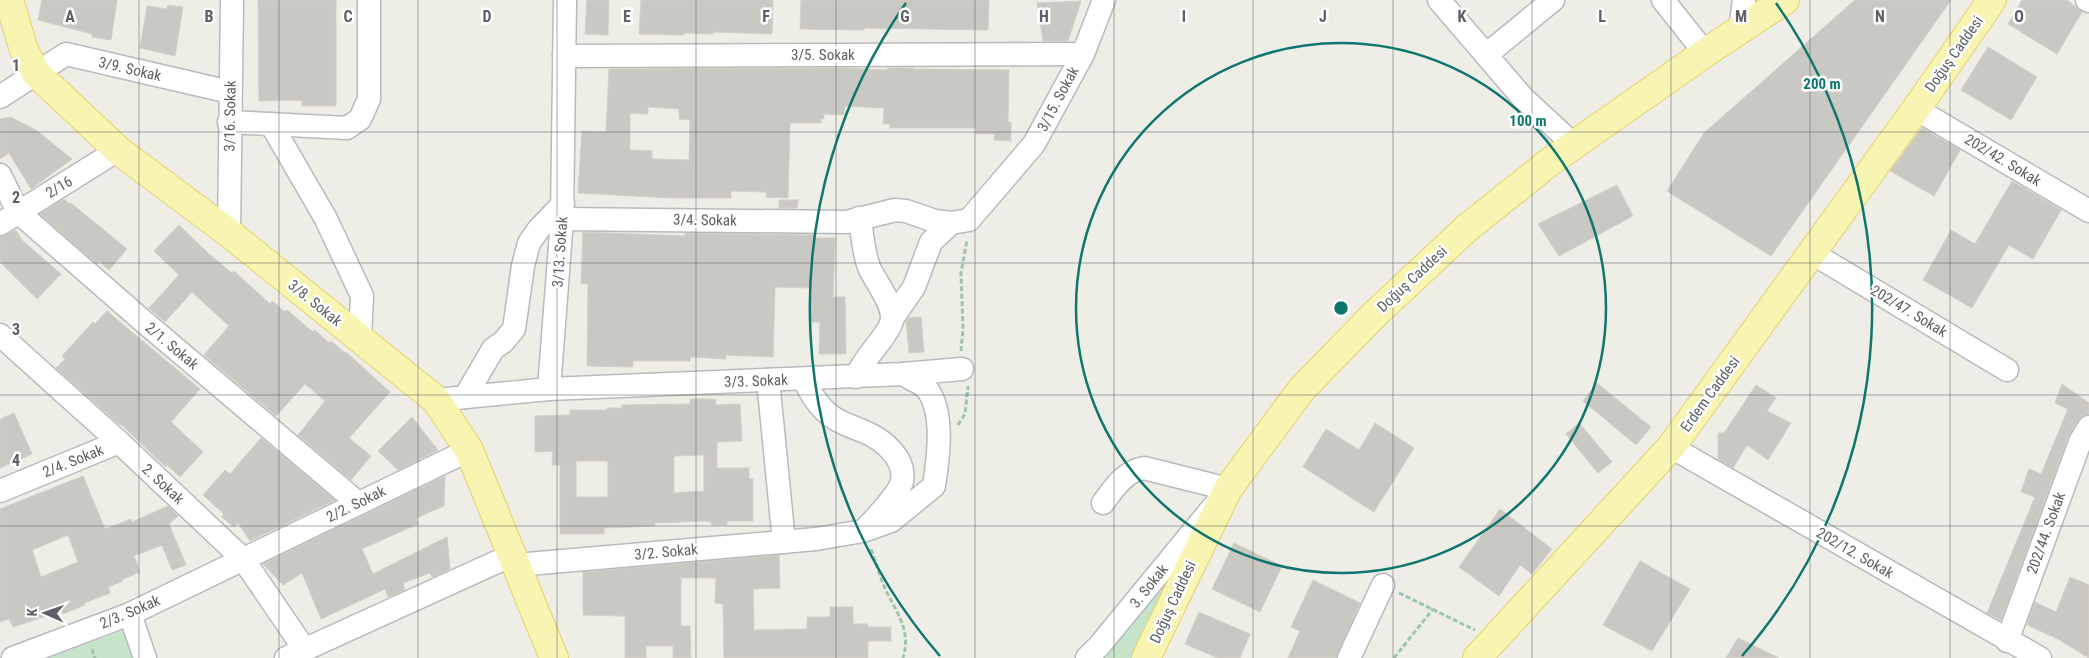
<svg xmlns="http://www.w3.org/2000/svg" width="2089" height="658" font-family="'Roboto Condensed',sans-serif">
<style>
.green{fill:#c5e4c9}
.building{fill:#cac8c2;stroke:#d3d0c5;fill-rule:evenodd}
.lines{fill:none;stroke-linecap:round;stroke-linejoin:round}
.minor-casing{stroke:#b8babe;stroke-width:25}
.major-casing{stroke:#e5d269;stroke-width:30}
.path{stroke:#9ec4ae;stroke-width:3;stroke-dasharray:5 2.5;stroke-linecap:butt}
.minor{stroke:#fff;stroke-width:22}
.major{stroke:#f8f5b2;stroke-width:28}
.grid{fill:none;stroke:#5e6065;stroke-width:1;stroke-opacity:0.55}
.ring{fill:none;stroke:#0f766e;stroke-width:2.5}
.labels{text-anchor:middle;stroke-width:5;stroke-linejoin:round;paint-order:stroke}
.street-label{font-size:15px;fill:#5e6065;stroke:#fff}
.grid-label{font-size:16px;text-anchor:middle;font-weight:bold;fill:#5e6065;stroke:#fff;stroke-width:5;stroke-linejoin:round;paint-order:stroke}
.centre{fill:#0f766e;stroke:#fff;stroke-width:2.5}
.ring-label{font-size:15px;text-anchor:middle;font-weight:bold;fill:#0f766e;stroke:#fff;stroke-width:5;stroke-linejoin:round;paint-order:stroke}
</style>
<rect width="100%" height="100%" fill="#eeeee6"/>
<g class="green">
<polygon points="1172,579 1136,658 1098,658"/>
<polygon points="128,629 138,658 48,658"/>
</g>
<g class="building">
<polygon points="42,0 117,0 111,40 92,37 92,34 38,20"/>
<polygon points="258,0 336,0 336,106 302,106 302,100 259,101"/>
<polygon points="587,0 609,0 608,35 585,34"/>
<polygon points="641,0 773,0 772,34 713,32 713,34 684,33 684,35 639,34"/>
<polygon points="801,0 989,0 988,30 865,28 864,30 800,29"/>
<polygon points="1855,0 1951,0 1771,256 1667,191 1704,133"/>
<polygon points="2022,0 2067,0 2082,12 2057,54 2008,24"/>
<polygon points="1081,1 1068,41 1043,41 1037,3"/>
<polygon points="168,5 183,7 175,56 140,48 147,6 167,9"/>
<polygon points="1988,47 2037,77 2011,120 1961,90"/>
<path d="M846,68L885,70L890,68H914V69L1009,70L1008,122H1011V141L994,140L995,134H976V128H889L890,124H883L884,108L845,106L844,115L824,114V119H821V123H790L788,198L766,197V192L731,191V198H673L578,193L582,131L606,132L609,69ZM648,107L679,109V119L690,120L689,160L652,159V151L630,150V113L648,114Z"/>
<polygon points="10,117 36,130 72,159 31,189 9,153 0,159 0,119"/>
<polygon points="1922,128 1960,150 1934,196 1890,171"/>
<polygon points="2012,181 2061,210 2033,259 2009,245 1972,308 1923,280 1951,230 1975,244"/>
<polygon points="1617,185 1633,216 1559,256 1538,224"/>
<polygon points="64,199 70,204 71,203 127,249 109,270 99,261 97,264 40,214"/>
<polygon points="779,200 798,200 797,208 779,208"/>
<polygon points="179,225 209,254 232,273 234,271 270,304 272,301 285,312 287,310 313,332 315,330 329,343 331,341 345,353 346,352 390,392 349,438 371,456 351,480 298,435 325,401 305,384 276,416 204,355 229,326 192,292 165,322 149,308 179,275 154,251"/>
<polygon points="16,230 22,240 61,274 37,299 0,262 0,237"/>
<polygon points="583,232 685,236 685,233 814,235 814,238 835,238 833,297 845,297 846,354 819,354 820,322 811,322 812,288 775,287 773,357 726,355 726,359 691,357 690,361 633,361 633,367 587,366 588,284 581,284"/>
<polygon points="107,311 200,389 171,422 203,452 180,477 167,465 166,467 154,456 121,424 120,425 56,368 65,359 62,356 93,322 95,324"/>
<polygon points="921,317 924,352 909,353 906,322 909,318"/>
<polygon points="1597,383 1651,427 1636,445 1583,401"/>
<polygon points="2062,384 2089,403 2089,414 2083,415 2078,420 2068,437 2001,620 1987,613 2035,497 2021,492 2029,469 2041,474 2068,409 2055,403"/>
<polygon points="1756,385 1776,398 1767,411 1791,423 1768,460 1747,445 1733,468 1718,459 1718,433 1724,433"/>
<path d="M690,399H715L716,405L740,404L742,441L717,442V468H749V479H753V521H727V525H712L711,522L704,521L655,523V526L604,528V534H560V465H552L553,451L535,452V416L570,415V410H607V408H622V405L690,404ZM704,455V491L674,493V456ZM576,461H608V497H576Z"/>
<polygon points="14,413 32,454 0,468 0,419"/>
<polygon points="412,417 438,450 398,470 378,451"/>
<polygon points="1375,423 1414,448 1374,512 1303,467 1326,429 1359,450"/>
<polygon points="1579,423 1612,462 1598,473 1566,434"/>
<polygon points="261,438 335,500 250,541 238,523 234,527 222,517 224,514 203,495 225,470 230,474"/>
<path d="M83,476L105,529L131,519L132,522L168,506L178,516L169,524L186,565L172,570L162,545L134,556L140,572L123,579V581L108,587L110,593L84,603L85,605L63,614L62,611L13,627L9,619L0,622V509ZM68,535L78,562L41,577L32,550Z"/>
<polygon points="445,476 444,506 416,518 418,524 362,549 373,574 447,537 450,569 432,577 430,573 403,583 405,590 388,597 385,589 321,619 302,573 283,585 263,564"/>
<polygon points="1500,509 1552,549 1532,574 1520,565 1499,596 1459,567"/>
<polygon points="1234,543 1282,566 1260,612 1212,589"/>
<polygon points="779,555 780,588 753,589 754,630 807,629 807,617 830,617 830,607 853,607 853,624 868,624 868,627 891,627 891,641 868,641 868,658 724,658 723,604 715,603 716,578 681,578 681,626 690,626 691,658 673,658 673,646 646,646 646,658 625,658 625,616 583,615 583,572"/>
<polygon points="1640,561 1690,589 1652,651 1603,625"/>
<polygon points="2070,577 2089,585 2089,658 2058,639 2027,625 2035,602 2056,612"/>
<polygon points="1313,580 1360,603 1336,658 1288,658 1300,631 1291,627"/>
<polygon points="1199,612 1250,634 1240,658 1218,658 1185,644"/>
<polygon points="1738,638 1779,658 1726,658"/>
</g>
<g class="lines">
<defs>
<g id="minor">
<polyline points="1439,0 1523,98 1574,145"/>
<polyline points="1663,0 1705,53"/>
<polyline points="2087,0 2089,1"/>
<polyline points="1740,29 1744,0"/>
<polyline points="1486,55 1553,0"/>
<polyline points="564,56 1083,54"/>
<polyline points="0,97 66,54 230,92"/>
<polyline points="1916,109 2089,211"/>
<polyline points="229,122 347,128 360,119 369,99 369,0"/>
<polyline points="271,124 326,219 362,296 360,339"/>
<polyline points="0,175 18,212 143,321 358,503"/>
<polyline points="562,219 847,222 895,210 906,211 935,221 951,223 969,220 1034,144 1083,54 1104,0"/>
<polyline points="0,224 118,150"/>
<polyline points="229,233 232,0"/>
<polyline points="1812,253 2007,370"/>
<polyline points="892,319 914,287 931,242 951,223"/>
<polyline points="0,335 119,442 243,559 305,650"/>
<path d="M856,377C865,356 881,344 890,326C899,309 875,282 869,267C863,252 863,233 859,218"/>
<path d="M804,379C809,391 815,401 825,411C836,422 851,426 865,432C884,440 906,459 902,481C900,492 876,518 867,527"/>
<polyline points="768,380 784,542"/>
<polyline points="549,389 903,374 962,369"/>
<polyline points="465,397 493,349 503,342 514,329 523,266 529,243 538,230 563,204"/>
<polyline points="436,400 549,389 562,219 565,0"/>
<polyline points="1671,447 2040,658"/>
<polyline points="0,491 119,442"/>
<path d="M516,565L816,539L863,531L891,521L934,486C938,459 945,413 927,389C922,383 910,379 903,374"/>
<polyline points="130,614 145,658"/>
<polyline points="2007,641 2080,442 2089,427"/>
<polyline points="13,658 130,614 469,450"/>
<polyline points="286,658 512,555"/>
<path d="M1087,658L1099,646L1228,489L1144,468C1125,471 1114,488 1103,503"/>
<polyline points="1349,658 1383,585"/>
</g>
<g id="major">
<polyline points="9,0 24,50 36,73 118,150 229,233 436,400 469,450 554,658"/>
<polyline points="1146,658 1228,489 1301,390 1373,316 1467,228 1551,161 1705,53 1785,0"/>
<polyline points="1477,658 1671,447 1916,109 1992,0"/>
</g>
</defs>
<use href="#minor" class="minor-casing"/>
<use href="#major" class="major-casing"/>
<g class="path">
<polyline points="961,351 963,329 961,273 967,240"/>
<polyline points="958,425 965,414 968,386"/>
<path d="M871,549C876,562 879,574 884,586C895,611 912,629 903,658"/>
<polyline points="1399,593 1475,630"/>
<polyline points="92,649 95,658"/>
<polyline points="1394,658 1433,609"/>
</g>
<use href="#minor" class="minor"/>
<use href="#major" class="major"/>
</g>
<path class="grid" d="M139,0V658M279,0V658M418,0V658M557,0V658M696,0V658M836,0V658M975,0V658M1114,0V658M1253,0V658M1393,0V658M1532,0V658M1671,0V658M1810,0V658M1950,0V658M0,132H2089M0,263H2089M0,395H2089M0,526H2089"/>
<g class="ring">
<circle cx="1341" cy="308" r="265"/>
<path d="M940 656A531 531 0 0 1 906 3M1776 3A531 531 0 0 1 1742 656"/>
</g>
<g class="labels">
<g class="street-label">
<text transform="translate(1954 54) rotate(-55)" y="5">Doğuş Caddesi</text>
<text x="823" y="60">3/5. Sokak</text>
<text transform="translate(130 69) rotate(13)" y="5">3/9. Sokak</text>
<text transform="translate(1058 99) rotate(-62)" y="5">3/15. Sokak</text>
<text transform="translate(230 116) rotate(-89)" y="5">3/16. Sokak</text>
<text transform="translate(2003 160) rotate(31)" y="5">202/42. Sokak</text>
<text transform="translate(59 187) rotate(-31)" y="5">2/16</text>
<text transform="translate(705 220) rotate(1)" y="5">3/4. Sokak</text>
<text transform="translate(560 252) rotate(-86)" y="5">3/13. Sokak</text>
<text transform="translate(1412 279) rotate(-43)" y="5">Doğuş Caddesi</text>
<text transform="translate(315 303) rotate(39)" y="5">3/8. Sokak</text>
<text transform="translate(1909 311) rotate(31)" y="5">202/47. Sokak</text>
<text transform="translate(172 346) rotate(40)" y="5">2/1. Sokak</text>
<text transform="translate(756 381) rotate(-2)" y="5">3/3. Sokak</text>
<text transform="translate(1710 394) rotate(-54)" y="5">Erdem Caddesi</text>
<text transform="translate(73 461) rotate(-22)" y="5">2/4. Sokak</text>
<text transform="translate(163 484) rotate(43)" y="5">2. Sokak</text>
<text transform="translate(356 504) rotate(-26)" y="5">2/2. Sokak</text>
<text transform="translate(2046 533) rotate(-70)" y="5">202/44. Sokak</text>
<text transform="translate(666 552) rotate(-5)" y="5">3/2. Sokak</text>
<text transform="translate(1855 553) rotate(30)" y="5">202/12. Sokak</text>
<text transform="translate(1149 586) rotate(-51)" y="5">3. Sokak</text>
<text transform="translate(1173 602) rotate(-65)" y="5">Doğuş Caddesi</text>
<text transform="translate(130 612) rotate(-23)" y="5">2/3. Sokak</text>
</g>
</g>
<g class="grid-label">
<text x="70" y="22">A</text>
<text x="209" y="22">B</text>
<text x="348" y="22">C</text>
<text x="487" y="22">D</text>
<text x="627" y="22">E</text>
<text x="766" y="22">F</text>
<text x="905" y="22">G</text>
<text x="1044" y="22">H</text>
<text x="1184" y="22">I</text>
<text x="1323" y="22">J</text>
<text x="1462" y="22">K</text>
<text x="1602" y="22">L</text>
<text x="1741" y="22">M</text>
<text x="1880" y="22">N</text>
<text x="2019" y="22">O</text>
<text x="16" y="71">1</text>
<text x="16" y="203">2</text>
<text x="16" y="335">3</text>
<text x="16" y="466">4</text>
</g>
<circle cx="1341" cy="308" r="8" class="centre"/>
<g class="ring-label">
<text x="1822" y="89">200 m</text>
<text x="1528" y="126">100 m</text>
</g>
<g transform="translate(45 613) rotate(272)" stroke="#ffffff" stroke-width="4" paint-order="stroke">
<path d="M0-4L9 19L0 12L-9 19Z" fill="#5e6065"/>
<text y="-8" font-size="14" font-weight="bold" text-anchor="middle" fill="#5e6065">K</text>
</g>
</svg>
